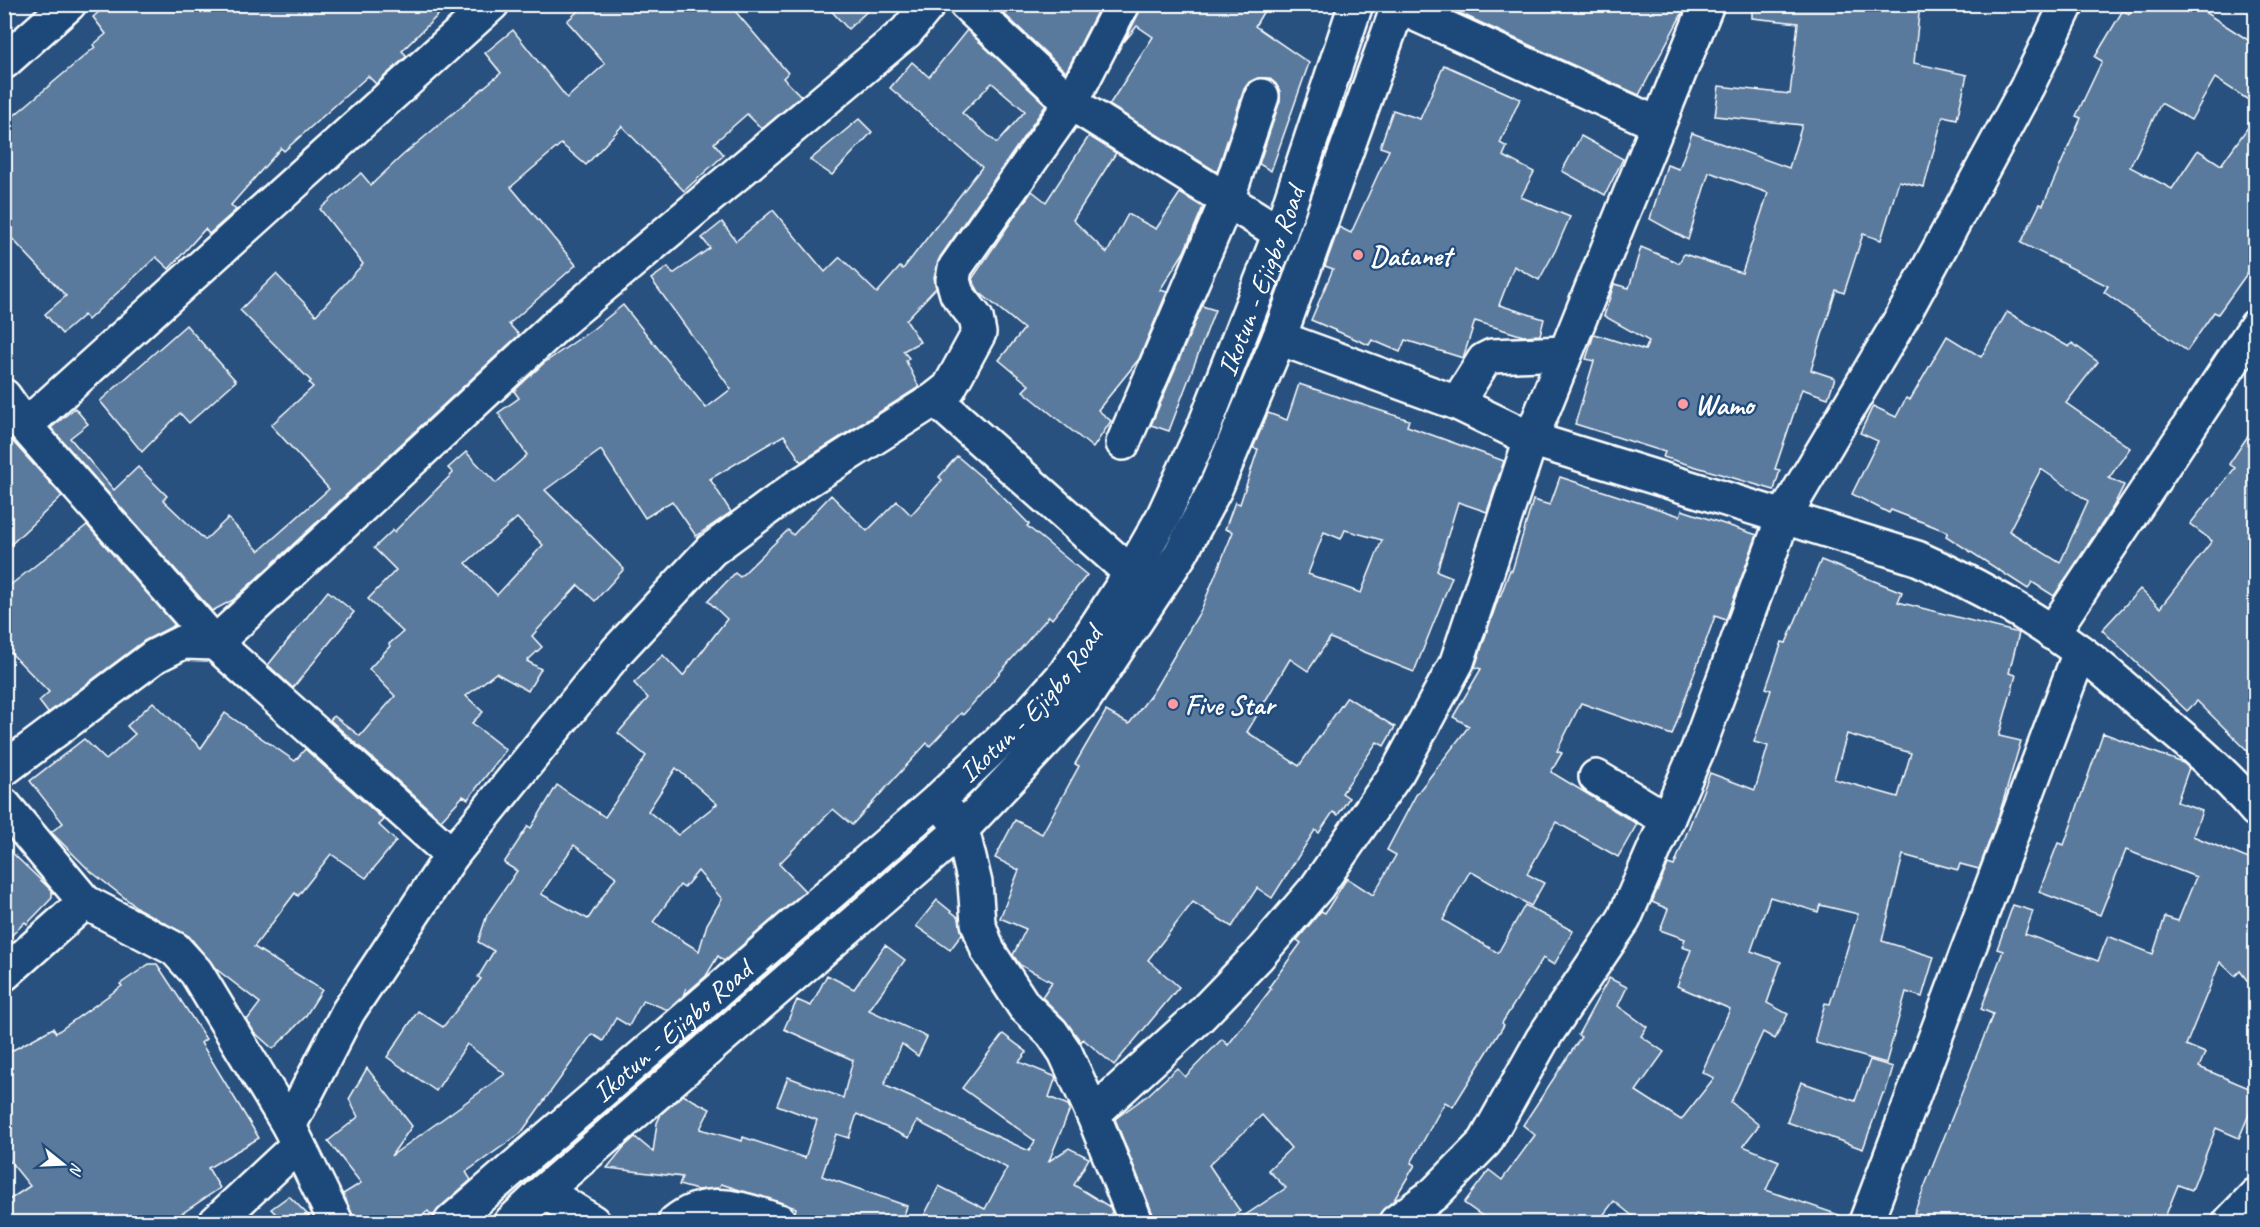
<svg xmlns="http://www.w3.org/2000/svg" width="2260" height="1227" font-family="Caveat,sans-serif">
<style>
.building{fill:#5a7a9d;stroke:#fff;stroke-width:1.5;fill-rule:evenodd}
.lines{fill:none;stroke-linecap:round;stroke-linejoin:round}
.minor-casing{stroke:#fff;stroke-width:38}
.major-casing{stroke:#fff;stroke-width:38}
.minor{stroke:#1f4a7a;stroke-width:33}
.major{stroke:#1f4a7a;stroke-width:33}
.poi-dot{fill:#ff9aa2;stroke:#1f4a7a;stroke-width:2}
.labels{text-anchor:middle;stroke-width:4.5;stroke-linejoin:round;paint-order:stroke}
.poi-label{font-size:28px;font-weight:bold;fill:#fff;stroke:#1f4a7a;text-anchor:start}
.street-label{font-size:28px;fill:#fff;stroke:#1f4a7a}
</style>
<rect width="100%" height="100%" fill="#28517f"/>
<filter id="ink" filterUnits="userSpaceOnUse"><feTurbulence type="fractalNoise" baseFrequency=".0167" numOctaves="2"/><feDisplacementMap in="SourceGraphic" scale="12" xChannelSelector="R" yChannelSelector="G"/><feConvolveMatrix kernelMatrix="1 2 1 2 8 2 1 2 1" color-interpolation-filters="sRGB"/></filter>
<g filter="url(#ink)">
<g class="building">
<polygon points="108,4 449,4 402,51 407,56 376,84 368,76 284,151 281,148 231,205 236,210 209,234 205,229 169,269 156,257 88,320 84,315 62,334 45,314 66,296 4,230 4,124 95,47 93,45 106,34 93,17"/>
<polygon points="586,4 729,4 788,73 783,78 801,96 762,129 747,114 714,143 724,155 684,191 622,126 586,165 561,144 511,187 576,265 509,324 519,335 233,600 212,611 51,428 75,408 88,424 70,438 114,490 138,467 167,496 163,500 205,540 228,518 259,551 329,489 271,425 313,387 309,383 311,381 240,310 276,274 316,315 363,264 320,209 361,173 371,185 403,155 501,73 485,53 513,30 567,98 605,64 567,21"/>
<polygon points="825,4 875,4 848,29"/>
<polygon points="1002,4 1101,4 1066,72 999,9"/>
<polygon points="1141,4 1268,4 1255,26 1309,63 1271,171 1259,164 1280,101 1280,92 1276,84 1269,78 1258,78 1249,82 1244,89 1217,172 1109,105 1153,37 1137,26 1124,42 1139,13"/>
<polygon points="1440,4 1687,4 1639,95"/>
<polygon points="1752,4 1920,4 1914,63 1967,75 1957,119 1943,116 1924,187 1899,181 1881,240 1863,234 1844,293 1836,290 1811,370 1835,378 1828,398 1802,389 1775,469 1780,470 1774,490 1663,457 1665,452 1575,424 1594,361 1586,359 1594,334 1645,350 1649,341 1604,316 1614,284 1629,288 1641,247 1679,263 1684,254 1742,273 1768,193 1709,172 1688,240 1650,219 1667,165 1679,169 1692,133 1789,168 1802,125 1715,116 1719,86 1790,94 1798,23 1752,18"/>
<polygon points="2135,4 2192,4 2256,45 2256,105 2215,78 2191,120 2161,103 2130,167 2172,189 2198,150 2221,165 2256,116 2256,261 2218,314 2214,312 2187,351 2104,292 2108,286 2021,243 2040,204 2043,205 2081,118 2076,116 2102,61 2095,57 2123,10 2129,14"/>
<path d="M967,30L1046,105L940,257L934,277L936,288L906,320L920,342L903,351L909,358L906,361L919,387L801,462L784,435L710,479L731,512L696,536L672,501L645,518L601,450L545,490L624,569L595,601L578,585L532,636L542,647L527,661L541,669L528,691L496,673L466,696L483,712L472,723L506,750L468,799L463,796L441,820L330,720L334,716L360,736L395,696L369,669L390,646L389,644L403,632L368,599L396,570L374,548L393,530L394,532L453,473L448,468L466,452L496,483L527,455L498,413L519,398L514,391L544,363L593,329L623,305L706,408L731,389L651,279L668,267L673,274L710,248L702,238L722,222L736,241L773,210L825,272L840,257L877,293L900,267L903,269L982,167L890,88L912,62L929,77ZM992,83L1025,111L997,143L962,113ZM517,518L543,545L497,595L466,563Z"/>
<polygon points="1444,65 1520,99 1500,143 1507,147 1503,156 1534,172 1521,197 1570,217 1555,251 1539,280 1514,266 1499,305 1544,319 1540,335 1523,336 1475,321 1463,358 1405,340 1400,352 1372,340 1369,345 1311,320 1333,269 1325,266 1339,227 1351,233 1389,150 1380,147 1393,110 1420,119"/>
<polygon points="859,119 872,132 832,175 810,160"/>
<polygon points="1089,136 1116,153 1073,220 1107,253 1128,214 1156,229 1180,193 1203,207 1184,252 1160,290 1167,292 1139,359 1098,410 1111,421 1093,448 1023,391 1029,385 999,360 1024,329 979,292 972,279 1032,191 1046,202"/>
<polygon points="1581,136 1623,159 1605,195 1562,171"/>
<polygon points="1202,306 1215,310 1169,431 1151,425"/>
<path d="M2007,312L2069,347L2072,343L2098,362L2066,403L2130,448L2109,478L2124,485L2113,507L2054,596L2032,582L2028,589L1946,536L1948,532L1891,510L1889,513L1852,494L1878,441L1860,433L1873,406L1896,417L1906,398L1910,400L1947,336L1981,357ZM2041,469L2088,501L2060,563L2009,531Z"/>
<polygon points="186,325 236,381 189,423 180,413 142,452 100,401"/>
<path d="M1299,384L1409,420L1407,426L1504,461L1487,512L1458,502L1437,571L1452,577L1414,672L1330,638L1308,671L1290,659L1247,732L1299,766L1347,697L1395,727L1384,746L1377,742L1342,793L1349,798L1338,815L1333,812L1319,833L1315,830L1272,898L1257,888L1232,927L1193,902L1148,960L1179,987L1114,1065L1083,1039L1081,1042L1065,1020L1042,997L1052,982L1020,965L1013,955L1026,929L1000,918L1019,870L995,858L1015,820L1042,834L1079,766L1075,764L1106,711L1129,724L1153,692L1201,610L1233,532L1225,529L1235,502L1240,504L1258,449L1253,448L1268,413L1287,420ZM1345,530L1382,540L1361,593L1308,574L1324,532L1341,539Z"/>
<polygon points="2256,424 2256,759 2197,701 2187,711 2102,630 2140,589 2160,608 2212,541 2190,524 2235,468 2229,464"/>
<polygon points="4,432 62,496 4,551"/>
<path d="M957,456L993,487L1029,524L1027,526L1087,575L1052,619L1049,616L963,715L961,713L930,746L927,743L852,825L833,809L779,864L805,891L724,961L718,956L706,976L684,995L686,988L683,996L668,1010L643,1000L629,1026L616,1018L603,1041L592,1034L521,1133L466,1172L471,1180L439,1208L433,1217L428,1211L414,1222H356L343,1194L361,1183L328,1141L358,1117L349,1099L367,1068L412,1126L391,1156L505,1074L467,1044L436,1091L387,1057L418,1011L443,1027L481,979L478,977L494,951L478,942L487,915L517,871L504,863L528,826L531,828L557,785L605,817L646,756L618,733L648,698L634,683L663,655L683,676L727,619L708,601L735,573L740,577L788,530L793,535L831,495L867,531L897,501L911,515L942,480L939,477ZM676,768L717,804L678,835L648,811ZM574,845L616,877L588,919L541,894ZM698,871L722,899L707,924L699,951L653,922L680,885L684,888Z"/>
<polygon points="1560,477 1680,516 1682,510 1757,535 1726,620 1715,616 1672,735 1581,703 1557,751 1562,753 1551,772 1637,824 1618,857 1556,822 1527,874 1544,883 1531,906 1470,871 1443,920 1498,953 1525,905 1573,931 1554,965 1543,958 1502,1023 1504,1025 1453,1107 1445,1102 1411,1163 1415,1165 1394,1200 1379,1215 1369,1222 1235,1222 1286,1188 1268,1170 1291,1148 1262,1115 1209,1165 1240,1211 1222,1222 1156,1222 1115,1119 1148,1095 1177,1068 1185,1077 1222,1039 1228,1045 1271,989 1269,987 1301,943 1297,940 1321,911 1325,913 1347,878 1373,895 1396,855 1387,850 1416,795 1469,726 1453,717 1481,669 1475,667 1499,596 1500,597 1510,570 1512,571 1533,500 1550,505"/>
<polygon points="87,525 175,625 144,641 48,713 39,701 49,692 4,646 4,590"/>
<path d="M1821,560L1902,592L1898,602L2019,633L2009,673L2016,675L1999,736L2021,741L1999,815L1979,869L1960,864L1958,870L1903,855L1882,941L1934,957L1922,997L1906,992L1886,1063L1816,1043V1035L1825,1003L1830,1004L1858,914L1820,905L1818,912L1770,897L1751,951L1781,962L1767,1003L1788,1014L1775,1039L1763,1032L1731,1102L1759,1125L1743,1146L1779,1161L1766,1190L1848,1218V1222H1722L1696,1214L1690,1222H1640L1614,1201L1598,1222H1491L1464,1203L1489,1170L1502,1180L1535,1135L1523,1125L1581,1037L1578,1035L1609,978L1627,987L1618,1006L1647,1027L1641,1036L1664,1052L1636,1091L1681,1120L1714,1078L1702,1072L1730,1009L1677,986L1691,950L1682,947L1685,939L1660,930L1668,909L1652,902L1668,864L1674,866L1710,773L1755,790L1768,746L1754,742L1771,690L1766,688L1782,642L1786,643ZM1847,734L1911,753L1898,797L1834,779Z"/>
<polygon points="328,591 354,612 293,688 268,665"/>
<polygon points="153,702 201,748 225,713 295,761 305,749 384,820 379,825 396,841 366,878 331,854 298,896 295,893 254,947 322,990 305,1017 273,1049 254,1032 247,1020 260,1003 216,969 189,936 139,909 89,870 51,832 63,823 30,781 84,739 106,760 135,734 127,726"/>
<polygon points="2103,733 2183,763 2189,768 2177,802 2202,811 2193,836 2256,862 2256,992 2240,971 2235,976 2220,962 2186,1045 2205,1053 2199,1067 2256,1091 2256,1098 2239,1138 2216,1128 2192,1190 2178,1185 2163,1222 1940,1222 1914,1213 1993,1014 1981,1009 2003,951 1997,949 2013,905 2033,911 2025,934 2098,961 2108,936 2153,954 2165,917 2178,921 2196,877 2126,850 2100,915 2039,892 2058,843 2064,845"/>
<polygon points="4,845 52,891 52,898 27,924 25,922 4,943"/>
<polygon points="937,900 959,918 962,934 950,950 916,926"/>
<polygon points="885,945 905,960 869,1010 927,1037 918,1056 902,1044 884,1085 1029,1151 1035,1141 962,1088 1003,1034 1027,1052 1019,1062 1056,1077 1049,1097 1068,1105 1070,1109 1049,1161 1069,1148 1089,1158 1074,1185 1110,1207 1112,1212 1106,1222 921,1222 939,1186 985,1209 1007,1168 917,1121 909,1138 857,1114 849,1138 836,1134 822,1176 907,1206 902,1222 797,1222 795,1212 796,1208 721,1184 719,1188 697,1190 679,1185 682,1177 607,1168 624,1147 635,1137 653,1152 657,1123 661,1114 683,1095 710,1109 700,1129 742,1141 743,1137 805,1158 817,1120 777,1105 788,1077 843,1098 853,1060 784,1029 797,1000 811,1006 827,975 854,989"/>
<polygon points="149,964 157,964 206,1039 201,1043 259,1138 208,1168 220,1188 169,1222 4,1222 4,1203 30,1186 4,1154 4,1055 53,1028 56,1033 122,986 120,984"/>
<polygon points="1870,1060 1893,1067 1885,1094 1883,1093 1863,1149 1787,1122 1801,1082 1855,1101"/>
<polygon points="289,1196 315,1222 284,1222 271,1209"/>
</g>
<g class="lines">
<defs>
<g id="minor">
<polyline points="966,4 1071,103 1280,233"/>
<polyline points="1393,4 1658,124"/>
<polyline points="4,62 69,4"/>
<path d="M1279,338L1457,403L1531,439L1917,558C1974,583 2029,614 2079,651C2104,669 2126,690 2149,710C2187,741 2224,772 2256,810"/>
<polyline points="4,396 25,426 215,643 452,855"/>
<polyline points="935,399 1131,573"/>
<polyline points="1457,403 1484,360 1492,356 1564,353"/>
<polyline points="25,426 492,4"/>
<polyline points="1123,443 1227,200 1262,96"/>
<polyline points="2052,633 2256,326"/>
<polyline points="4,769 155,656 183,642 215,643 560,322 906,32 929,4"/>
<polyline points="1596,777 1651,810 1668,818"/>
<polyline points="938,800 962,829 975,883 978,923 988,951 1024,1006 1052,1033 1065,1052 1093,1114 1136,1222"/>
<polyline points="4,805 85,902 4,974"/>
<polyline points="85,902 175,949 196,972 289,1126 336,1222"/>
<polyline points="1093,1114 1200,1016 1258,956 1317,887 1398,771 1457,662 1531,439 1707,4"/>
<polyline points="289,1126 348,1012 452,855 618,650 711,550 795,488 935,399 949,388 979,333 976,318 957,294 953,280 955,268 1071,103 1122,4"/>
<polyline points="544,1191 593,1222"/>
<polyline points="216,1222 298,1145"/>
<path d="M675,1222C708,1195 743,1209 779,1221"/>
<polyline points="1396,1222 1434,1194 1485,1142 1542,1040 1624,919 1698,749 1783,518 1904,314 2027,87 2067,4"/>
<polyline points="1866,1222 2080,652"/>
<polyline points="2230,1222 2256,1195"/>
</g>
<g id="major">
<path id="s1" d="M451,1222L938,800L1032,711L1065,674L1131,573L1163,517L1203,430L1280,233L1356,4"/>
<polyline points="511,1222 544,1191 962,829 1083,701 1181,553 1216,487 1279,338 1399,4"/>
</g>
</defs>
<use href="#minor" class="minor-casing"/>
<use href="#major" class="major-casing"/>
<use href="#minor" class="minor"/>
<use href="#major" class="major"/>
</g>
</g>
<g class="poi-dot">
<circle cx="1358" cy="255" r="6"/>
<circle cx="1683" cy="404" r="6"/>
<circle cx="1173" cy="704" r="6"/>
</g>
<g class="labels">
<g class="poi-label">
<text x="1370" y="265">Datanet</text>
<text x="1695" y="414">Wamo</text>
<text x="1185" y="714">Five Star</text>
</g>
<g class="street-label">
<text dy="10" stroke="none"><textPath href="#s1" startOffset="1264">Ikotun - Ejigbo Road</textPath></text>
<text dy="10" stroke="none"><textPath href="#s1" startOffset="778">Ikotun - Ejigbo Road</textPath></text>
<text dy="10" stroke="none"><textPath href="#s1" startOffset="292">Ikotun - Ejigbo Road</textPath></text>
</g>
</g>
<rect width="2260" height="1227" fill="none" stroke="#1f4a7a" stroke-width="24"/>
<rect x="12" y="12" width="2236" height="1203" fill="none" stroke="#fff" stroke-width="2" filter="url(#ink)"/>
<g transform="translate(63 1164) rotate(108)" stroke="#1f4a7a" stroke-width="4.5" paint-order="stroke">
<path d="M0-4.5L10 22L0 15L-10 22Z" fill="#ffffff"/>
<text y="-9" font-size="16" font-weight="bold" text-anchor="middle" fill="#ffffff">N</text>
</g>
</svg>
